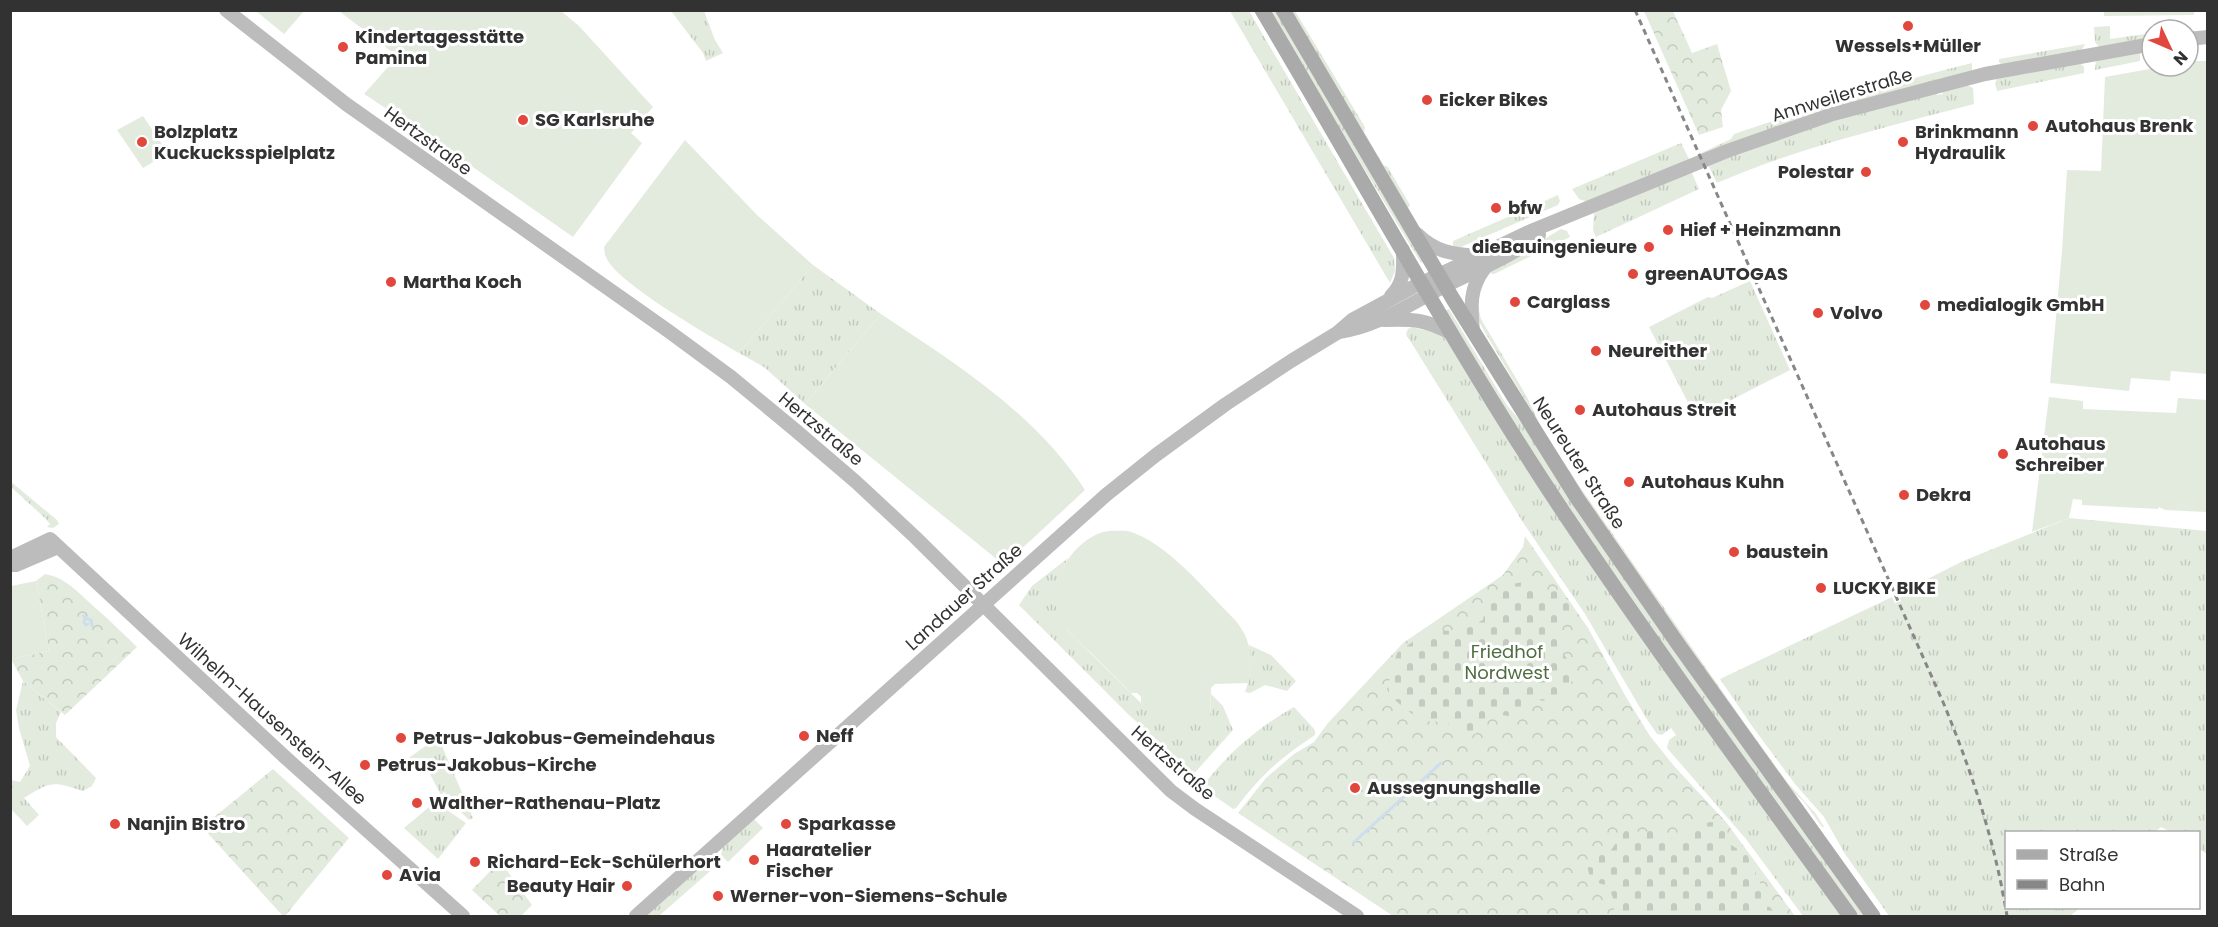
<svg xmlns="http://www.w3.org/2000/svg" width="2218" height="927" font-family="Poppins,sans-serif">
<style>
.grass{fill:url(#grass-tufts)}
.forest{fill:url(#forest-crowns)}
.cemetery{fill:url(#cemetery-stones)}
.garden{fill:#e3ebde}
.lines{fill:none;stroke-linecap:round;stroke-linejoin:round}
.stream{stroke:#cfdded;stroke-width:3}
.secondary{stroke:#bcbcbc;stroke-width:14}
.primary{stroke:#aaa;stroke-width:15}
.rail{stroke:#878787;stroke-width:3;stroke-dasharray:6 4.5;stroke-linecap:butt}
.poi-dot{fill:#e1473d;stroke:#fff;stroke-width:2}
.labels{text-anchor:middle;stroke-width:6;stroke-linejoin:round;paint-order:stroke}
.poi-label{font-size:18px;font-weight:bold;fill:#323232;stroke:#fff;text-anchor:start}
.street-label{font-size:18px;fill:#323232;stroke:#fff}
.park-label{font-size:18px;fill:#4f6e40;stroke:#fff}
</style>
<defs>
<pattern id="grass-tufts" width="24" height="20" patternUnits="userSpaceOnUse" patternTransform="scale(1.5)"><rect width="24" height="20" fill="#e3ebde"/><path d="M3 7l-1-3M5 7V3M7 7l1-3M15 17l-1-3M17 17v-4M19 17l1-3" fill="none" stroke="#c3cabf"/></pattern>
<pattern id="forest-crowns" width="20" height="18" patternUnits="userSpaceOnUse" patternTransform="scale(1.5)"><rect width="20" height="18" fill="#e3ebde"/><path d="M2 6a3 3 0 1 1 6 0M12 15a3 3 0 1 1 6 0" fill="none" stroke="#c3cabf"/></pattern>
<pattern id="cemetery-stones" width="16" height="16" patternUnits="userSpaceOnUse" patternTransform="scale(1.5)"><rect width="16" height="16" fill="#e3ebde"/><path d="M2 7V4a2 2 0 0 1 4 0v3zM10 15v-3a2 2 0 0 1 4 0v3z" fill="#c3cabf"/></pattern>
</defs>
<rect width="100%" height="100%" fill="#fff"/>
<g class="grass">
<polygon points="671,11 704,11 715,40 723,53 706,61 703,53"/>
<polygon points="1230,11 1249,11 1394,258 1395,271 1390,283"/>
<polygon points="1269,11 1276,11 1424,261 1421,263"/>
<polygon points="1288,11 1295,11 1365,127 1364,132 1384,166 1387,166 1410,205 1409,207 1407,208"/>
<polygon points="2110,26 2110,39 2152,33 2152,41 2099,47 2095,42 2094,27"/>
<polygon points="2085,44 2082,50 2002,65 1999,62 1999,59"/>
<polygon points="2140,51 2140,61 2095,70 2096,61"/>
<path d="M1972,63V71L1702,156L1701,153L1731,139L1734,134C1812,107 1891,83 1972,63Z"/>
<polygon points="2080,63 2084,67 2084,73 1997,91 1995,83 1997,79"/>
<path d="M1967,85L1973,88L1974,104C1887,127 1800,147 1717,183L1708,165L1798,130L1936,92L1937,95L1943,94V91Z"/>
<polygon points="1681,143 1690,161 1590,203 1579,199 1572,189"/>
<polygon points="1691,171 1699,189 1596,237 1593,230 1594,213"/>
<polygon points="1558,195 1560,201 1558,205 1461,247 1453,247 1453,241"/>
<polygon points="1561,229 1567,231 1570,237 1494,274 1487,273"/>
<polygon points="813,265 881,314 805,404 764,367 739,353"/>
<polygon points="1750,281 1790,370 1696,418 1649,327 1708,297 1712,298"/>
<polygon points="1477,302 1481,319 1527,397 1541,427 1578,484 1743,721 1787,782 1816,814 1824,827 1822,827 1804,802 1792,791 1590,509 1539,430 1525,400 1483,329 1477,317"/>
<polygon points="1449,309 1506,404 1531,434 1867,916 1857,916 1599,555 1524,439 1446,311"/>
<polygon points="1426,326 1450,342 1844,916 1803,916 1746,839 1667,748 1669,740 1676,735 1671,728 1662,735 1657,734 1646,718 1585,614 1524,524 1409,339 1406,334 1408,329 1412,327 1424,330"/>
<polygon points="10,481 57,520 59,524 53,528 47,527 50,524 46,519 11,487"/>
<polygon points="2069,518 2207,531 2207,854 2199,849 2198,832 2171,832 2161,827 2155,832 2006,832 2006,908 2080,908 2070,916 1889,916 1845,854 1824,817 1795,784 1752,726 1720,679 1892,597 1895,603 1901,601 1898,594 1963,561"/>
<polygon points="1068,558 1062,570 1056,592 1057,602 1063,623 1069,632 1141,703 1210,719 1211,694 1223,706 1233,730 1191,777 1157,740 1129,715 1019,605 1032,586"/>
<path d="M1249,645L1271,655L1296,681L1287,691L1265,685L1250,693L1245,692C1251,677 1251,661 1249,645Z"/>
<path d="M23,681L61,712L56,723V737L96,778L92,786L83,791C53,781 51,781 24,798L39,815L27,826L11,809V780L20,782L30,766L19,728L16,710Z"/>
<path d="M1294,707L1315,730V735C1279,759 1262,774 1236,808L1233,809L1202,787C1227,754 1258,727 1294,707Z"/>
<polygon points="438,737 473,818 469,820 459,810 461,808 444,792 441,795 422,759 411,766 406,760"/>
<polygon points="435,802 466,823 438,859 404,828"/>
<polygon points="753,818 763,828 728,862 721,855 723,846"/>
<polygon points="709,859 716,866 659,916 645,916"/>
</g>
<g class="forest">
<polygon points="1644,11 1673,11 1692,53 1717,44 1731,91 1721,110 1723,127 1699,135"/>
<polygon points="1525,536 1588,628 1626,697 1650,736 1674,766 1726,822 1795,916 1393,916 1238,813 1266,778 1294,754 1314,742 1328,723 1403,643 1503,575 1523,547"/>
<path d="M45,574C68,578 81,596 99,611C112,623 124,634 137,647L65,715L23,681L11,659L49,651L36,581Z"/>
<polygon points="273,769 349,838 285,916 283,916 202,827"/>
<polygon points="496,865 503,865 532,905 521,916 500,916 472,890"/>
</g>
<g class="cemetery">
<path d="M1523,582L1540,594L1555,591L1564,595L1569,604V612L1561,624L1560,649L1573,667L1571,686L1562,700L1551,702L1539,700L1516,717L1502,715L1496,710L1486,714C1486,738 1458,745 1447,722L1421,721L1391,697L1387,689L1397,653L1418,638L1430,637L1440,630L1459,632L1483,620L1486,604L1502,586Z"/>
<path d="M1710,822C1722,823 1728,831 1728,843L1747,855L1760,882L1762,906L1770,907L1777,916H1613C1616,905 1613,895 1607,885C1579,882 1583,848 1611,850L1625,831L1646,832L1654,828L1661,830L1675,841L1681,838L1691,839L1699,826Z"/>
</g>
<g class="garden">
<polygon points="256,11 304,11 284,34"/>
<path d="M339,11H561L579,26L653,107L631,133L642,143L573,237L430,137L364,94L397,57C379,40 359,27 339,11Z"/>
<polygon points="2104,11 2194,11 2194,15 2104,16"/>
<polygon points="2194,61 2208,61 2207,374 2171,371 2170,381 2131,378 2129,391 2050,383 2062,251 2067,170 2101,171 2105,77 2166,66 2188,66 2188,62"/>
<polygon points="143,116 168,153 143,168 117,130"/>
<path d="M685,140L757,215L813,265L739,353C712,337 616,283 606,257C604,254 605,251 604,247Z"/>
<path d="M881,314C956,364 1034,412 1085,490L1004,565L805,404Z"/>
<polygon points="2049,397 2083,401 2083,409 2176,413 2178,398 2207,400 2208,494 2206,512 2165,510 2159,507 2158,509 2082,505 2082,500 2073,499 2069,518 2032,532"/>
<path d="M1128,531C1167,542 1206,591 1235,620C1253,642 1251,656 1249,683L1215,684L1211,688L1210,719L1180,725L1151,713L1141,703V697L1137,693H1131C1117,679 1103,665 1089,651C1080,643 1070,634 1063,624C1043,591 1067,546 1100,533C1108,530 1119,531 1128,531Z"/>
<polygon points="36,581 49,651 11,659 11,586"/>
</g>
<g class="lines">
<g class="stream">
<polyline points="84,616 85,618 91,620 92,626"/>
<polyline points="85,618 84,623 86,625 88,624"/>
<polyline points="1353,843 1441,763"/>
</g>
<g class="secondary">
<polyline points="226,10 346,104 667,330 731,377 794,429 856,482 915,537 1171,791 1195,809 1357,916"/>
<polyline points="2188,39 2208,37"/>
<path d="M1417,234C1435,252 1452,254 1477,256"/>
<path d="M1391,296C1405,282 1403,269 1403,250"/>
<path d="M1384,320C1413,319 1426,319 1452,334"/>
<path d="M1339,332C1377,327 1411,303 1445,286C1477,270 1511,257 1539,235"/>
<path d="M1473,332C1471,307 1469,289 1484,269"/>
<polyline points="10,558 50,539 286,758 463,916"/>
<polyline points="10,565 16,565 58,547"/>
<polyline points="636,916 1106,495 1156,455 1226,404 1291,361 1337,333 1352,320 1413,287 1531,231 1727,151 1833,114 1985,74 2152,44"/>
</g>
<g class="primary">
<path d="M1262,10C1362,178 1456,351 1564,513C1656,650 1754,783 1850,916"/>
<polyline points="1283,10 1453,299 1577,498 1678,644 1873,916"/>
</g>
<path class="rail" d="M1635,10L1943,702C1972,772 1995,842 2007,916"/>
</g>
<g class="poi-dot">
<circle cx="1908" cy="26" r="6"/>
<circle cx="343" cy="47" r="6"/>
<circle cx="1427" cy="100" r="6"/>
<circle cx="523" cy="120" r="6"/>
<circle cx="2033" cy="126" r="6"/>
<circle cx="142" cy="142" r="6"/>
<circle cx="1903" cy="142" r="6"/>
<circle cx="1866" cy="172" r="6"/>
<circle cx="1496" cy="208" r="6"/>
<circle cx="1668" cy="230" r="6"/>
<circle cx="1649" cy="247" r="6"/>
<circle cx="1633" cy="274" r="6"/>
<circle cx="391" cy="282" r="6"/>
<circle cx="1515" cy="302" r="6"/>
<circle cx="1925" cy="305" r="6"/>
<circle cx="1818" cy="313" r="6"/>
<circle cx="1596" cy="351" r="6"/>
<circle cx="1580" cy="410" r="6"/>
<circle cx="2003" cy="454" r="6"/>
<circle cx="1629" cy="482" r="6"/>
<circle cx="1904" cy="495" r="6"/>
<circle cx="1734" cy="552" r="6"/>
<circle cx="1821" cy="588" r="6"/>
<circle cx="804" cy="736" r="6"/>
<circle cx="401" cy="738" r="6"/>
<circle cx="365" cy="765" r="6"/>
<circle cx="1355" cy="788" r="6"/>
<circle cx="417" cy="803" r="6"/>
<circle cx="115" cy="824" r="6"/>
<circle cx="786" cy="824" r="6"/>
<circle cx="754" cy="860" r="6"/>
<circle cx="475" cy="862" r="6"/>
<circle cx="387" cy="875" r="6"/>
<circle cx="627" cy="886" r="6"/>
<circle cx="718" cy="896" r="6"/>
</g>
<g class="labels">
<g class="poi-label">
<text x="355" y="43">Kindertagesstätte<tspan x="355" dy="21">Pamina</tspan></text>
<text x="1908" y="52" text-anchor="middle">Wessels+Müller</text>
<text x="1439" y="106">Eicker Bikes</text>
<text x="535" y="126">SG Karlsruhe</text>
<text x="2045" y="132">Autohaus Brenk</text>
<text x="154" y="138">Bolzplatz<tspan x="154" dy="21">Kuckucksspielplatz</tspan></text>
<text x="1915" y="138">Brinkmann<tspan x="1915" dy="21">Hydraulik</tspan></text>
<text x="1854" y="178" text-anchor="end">Polestar</text>
<text x="1508" y="214">bfw</text>
<text x="1680" y="236">Hief + Heinzmann</text>
<text x="1637" y="253" text-anchor="end">dieBauingenieure</text>
<text x="1645" y="280">greenAUTOGAS</text>
<text x="403" y="288">Martha Koch</text>
<text x="1527" y="308">Carglass</text>
<text x="1937" y="311">medialogik GmbH</text>
<text x="1830" y="319">Volvo</text>
<text x="1608" y="357">Neureither</text>
<text x="1592" y="416">Autohaus Streit</text>
<text x="2015" y="450">Autohaus<tspan x="2015" dy="21">Schreiber</tspan></text>
<text x="1641" y="488">Autohaus Kuhn</text>
<text x="1916" y="501">Dekra</text>
<text x="1746" y="558">baustein</text>
<text x="1833" y="594">LUCKY BIKE</text>
<text x="816" y="742">Neff</text>
<text x="413" y="744">Petrus-Jakobus-Gemeindehaus</text>
<text x="377" y="771">Petrus-Jakobus-Kirche</text>
<text x="1367" y="794">Aussegnungshalle</text>
<text x="429" y="809">Walther-Rathenau-Platz</text>
<text x="127" y="830">Nanjin Bistro</text>
<text x="798" y="830">Sparkasse</text>
<text x="766" y="856">Haaratelier<tspan x="766" dy="21">Fischer</tspan></text>
<text x="487" y="868">Richard-Eck-Schülerhort</text>
<text x="399" y="881">Avia</text>
<text x="615" y="892" text-anchor="end">Beauty Hair</text>
<text x="730" y="902">Werner-von-Siemens-Schule</text>
</g>
<g class="street-label">
<text transform="translate(1842 95) rotate(-17)" y="6">Annweilerstraße</text>
<text transform="translate(428 141) rotate(36)" y="6">Hertzstraße</text>
<text transform="translate(821 429) rotate(40)" y="6">Hertzstraße</text>
<text transform="translate(1579 463) rotate(57)" y="6">Neureuter Straße</text>
<text transform="translate(964 597) rotate(-42)" y="6">Landauer Straße</text>
<text transform="translate(272 719) rotate(42)" y="6">Wilhelm-Hausenstein-Allee</text>
<text transform="translate(1173 763) rotate(41)" y="6">Hertzstraße</text>
</g>
<g class="park-label">
<text x="1507" y="658">Friedhof<tspan x="1507" dy="21">Nordwest</tspan></text>
</g>
</g>
<rect width="2218" height="927" fill="none" stroke="#323232" stroke-width="24"/>
<rect x="2005" y="831" width="195" height="78" fill="#ffffff" stroke="#adadad" stroke-width="1.5"/>
<rect x="2017" y="850" width="30" height="9" fill="#aaaaaa" stroke="#adadad" stroke-width="1.5"/>
<text x="2059" y="861" font-size="18" fill="#323232">Straße</text>
<rect x="2017" y="880" width="30" height="9" fill="#878787" stroke="#adadad" stroke-width="1.5"/>
<text x="2059" y="891" font-size="18" fill="#323232">Bahn</text>
<g transform="translate(2170 48) rotate(134)"><circle r="28" fill="#ffffff" stroke="#adadad" stroke-width="1.5"/>
<path d="M0-4.5L10 22L0 15L-10 22Z" fill="#e1473d"/>
<text y="-9" font-size="16" font-weight="bold" text-anchor="middle" fill="#323232">N</text>
</g>
</svg>
